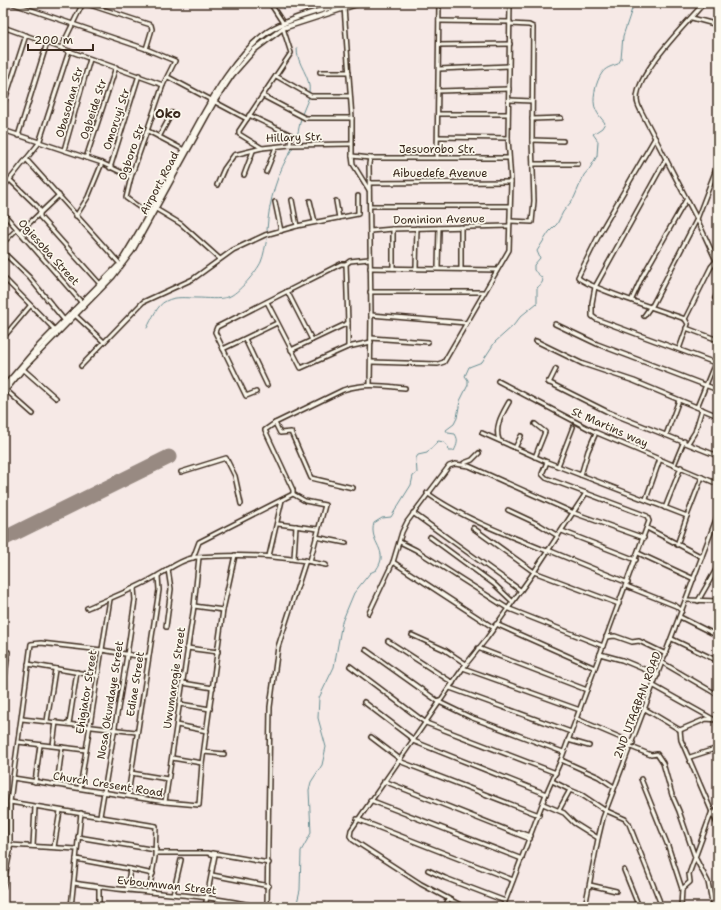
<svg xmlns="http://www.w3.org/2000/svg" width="721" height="910" font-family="'Shantell Sans',sans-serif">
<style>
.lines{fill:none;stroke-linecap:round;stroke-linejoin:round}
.stream{stroke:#668e92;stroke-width:1}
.runway{stroke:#988a82;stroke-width:15}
.minor-casing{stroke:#3b2a1e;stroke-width:6}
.major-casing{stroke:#3b2a1e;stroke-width:7}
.minor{stroke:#fbf7ec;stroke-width:3}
.major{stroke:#fbf7ec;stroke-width:4}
.labels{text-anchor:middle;stroke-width:3.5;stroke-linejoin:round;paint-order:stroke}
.street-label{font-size:11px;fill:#3b2a1e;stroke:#fbf7ec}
.quarter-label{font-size:13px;font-weight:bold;fill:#3b2a1e;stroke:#fbf7ec}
</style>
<rect width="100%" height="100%" fill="#f6e9e6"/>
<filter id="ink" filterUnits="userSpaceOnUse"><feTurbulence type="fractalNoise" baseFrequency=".025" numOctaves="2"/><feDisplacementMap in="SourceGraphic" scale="8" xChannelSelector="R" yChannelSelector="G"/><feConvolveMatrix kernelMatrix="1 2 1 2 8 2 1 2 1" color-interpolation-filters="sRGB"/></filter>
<g filter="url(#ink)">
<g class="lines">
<g class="stream">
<polyline points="284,3 284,9"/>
<path d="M297,48C296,65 312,76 309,93"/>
<polyline points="302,114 309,97"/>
<polyline points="296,142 301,118"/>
<path d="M267,230C269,200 277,173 293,147"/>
<path d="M147,328C152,319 157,305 166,301C175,296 187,298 197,298C207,298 218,300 228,297C238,294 257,271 261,262C264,255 265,246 267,239"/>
<path d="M296,907L300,890L301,851L311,833L309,790L311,782L322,765L326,747L318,718L319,698L334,667L342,622L349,605L354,593L370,573L376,570C391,550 368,543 374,523L382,518L391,517L411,485L413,476L417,473L416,458L418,455L427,453L438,441L444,442L448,447L449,451H454C457,445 459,440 455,434L448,433L446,430L454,424L457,418L460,401L468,385V380L465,376L469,367L482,362L495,342L513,326L521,316L537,303V288C549,278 539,277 534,270V265L540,258L537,251L549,232L557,224L563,212L574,198L584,175L590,168L597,156L598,141L593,134L602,128L605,123C602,119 598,115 596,110C591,101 596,81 602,73C605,68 612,66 618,64L621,59L623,36L634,3"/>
</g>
<polyline class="runway" points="3,539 169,457"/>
<defs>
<g id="minor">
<polyline points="11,3 146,49 175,61 163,85 131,177 126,198 149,214"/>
<polyline points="84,3 151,25 152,29 146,49"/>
<polyline points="270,3 283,23"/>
<path d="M704,3C686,24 637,72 637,99C637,104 639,107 641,111L697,219L718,265"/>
<polyline points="344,7 352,118 352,156 353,164 369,190"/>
<polyline points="692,18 718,25"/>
<polyline points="439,21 510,22"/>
<polyline points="3,27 163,85"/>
<polyline points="283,28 291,53 239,131 239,134 262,148 290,145 350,144"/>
<polyline points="439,45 510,44"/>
<polyline points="61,48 83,3"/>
<polyline points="439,69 509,66"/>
<polyline points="320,72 349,72"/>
<polyline points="276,76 311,96 350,96"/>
<polyline points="168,77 247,119"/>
<polyline points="438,91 509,89"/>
<polyline points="263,96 305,118 352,118"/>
<polyline points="509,100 532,101"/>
<polyline points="3,106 26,35"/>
<polyline points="438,114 508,114"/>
<polyline points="249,115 291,135 290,145"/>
<polyline points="532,119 561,118"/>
<polyline points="3,130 102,163 131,177"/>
<polyline points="148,131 184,150"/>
<polyline points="18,136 47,43"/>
<polyline points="159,137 172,113"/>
<polyline points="438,137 508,138"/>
<path d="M655,138L602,229L578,277C583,286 669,313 685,319L688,324L679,349"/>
<polyline points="532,140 563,141"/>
<polyline points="64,150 90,59"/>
<polyline points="352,156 370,158 509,158"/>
<polyline points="86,158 116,67"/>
<polyline points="370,158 369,164 371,315 370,385"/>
<polyline points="437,158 439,3"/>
<polyline points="26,159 120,264"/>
<polyline points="666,159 595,287 592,303 592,316 596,319 718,364"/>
<polyline points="533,164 578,164"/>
<polyline points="110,168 139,75"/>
<polyline points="266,172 276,147"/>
<polyline points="244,175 253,151"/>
<polyline points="10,180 37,206 40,211 40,217 100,284"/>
<polyline points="370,183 511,182"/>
<polyline points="217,185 224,169 234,155 262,148"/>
<polyline points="3,188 39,143 69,51"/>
<polyline points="292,200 297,226"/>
<polyline points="310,201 315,222"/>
<polyline points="336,201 339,218"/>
<polyline points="275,202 281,231"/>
<polyline points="370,206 510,206"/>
<polyline points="156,209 181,224 220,259"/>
<polyline points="3,213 82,303"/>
<polyline points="76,216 88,197 102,163"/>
<polyline points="510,221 532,222 534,201 532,140 533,27 529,25 510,24"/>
<polyline points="461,227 461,269"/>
<polyline points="370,231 393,229 509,226"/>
<polyline points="20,232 59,195"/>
<polyline points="3,243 17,229"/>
<polyline points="3,252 29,277 65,321"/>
<polyline points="370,268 497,270"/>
<polyline points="393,268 393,229"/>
<polyline points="416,268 417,228"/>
<polyline points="438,268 439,228"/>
<polyline points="3,277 55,330"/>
<polyline points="287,291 312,340"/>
<polyline points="370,292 483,292"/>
<polyline points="715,298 718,292"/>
<polyline points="632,299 642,277 686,200"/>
<polyline points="267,302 301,368 348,347 371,342"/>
<polyline points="652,306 697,219 718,164"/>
<polyline points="75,315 104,342"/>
<polyline points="371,315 466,323"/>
<polyline points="644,316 651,306"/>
<polyline points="685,319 711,267 716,261"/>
<polyline points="555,324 597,344 718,390"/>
<polyline points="686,328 718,340"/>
<polyline points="3,338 30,306"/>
<polyline points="371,338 428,342"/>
<polyline points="245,339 267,385"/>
<polyline points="536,341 583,364 634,381 718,416"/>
<polyline points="348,347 348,323"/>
<polyline points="223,349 277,323"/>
<polyline points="291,350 348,323 346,264"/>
<polyline points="371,362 438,364 444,362 509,250 511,182 508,138 510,3"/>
<polyline points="81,366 143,302 193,279 233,250 265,235 297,226 358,214 358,196"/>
<polyline points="23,369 56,398"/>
<polyline points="498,381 595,432 718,484"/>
<polyline points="548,382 608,412 718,456"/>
<polyline points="549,383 556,369"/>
<polyline points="6,390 33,414"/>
<polyline points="256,392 246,396 215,332 217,327 341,264 346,264 350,261 369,259"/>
<polyline points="697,407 715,363"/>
<polyline points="275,423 280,433 291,432 311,478 353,488"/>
<polyline points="535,424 545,432 535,457"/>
<polyline points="482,433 547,462 687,516 677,545"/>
<polyline points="666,435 679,400"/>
<path d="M499,440C494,426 503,413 509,402"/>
<polyline points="688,443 695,432 702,409"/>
<polyline points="515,448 521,436"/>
<polyline points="464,463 472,460 479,453"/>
<polyline points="674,465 684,441"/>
<polyline points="558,466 573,427"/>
<polyline points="181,472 226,458 235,476 241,504"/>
<polyline points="581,475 588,451 595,435"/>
<path d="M427,493C462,518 507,535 547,551"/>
<polyline points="646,499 660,459"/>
<polyline points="665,508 681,467"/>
<polyline points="508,510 540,525 558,536"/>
<polyline points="413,513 520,590"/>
<polyline points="687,516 702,477"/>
<polyline points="278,524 318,529"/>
<polyline points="473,528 534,572 619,604"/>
<polyline points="647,528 702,557"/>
<polyline points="562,531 636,560"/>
<polyline points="316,537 346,543"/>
<polyline points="430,537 494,584 512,601"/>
<polyline points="400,542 416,550 507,608 603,646"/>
<polyline points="548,550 628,583"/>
<polyline points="638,553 694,579"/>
<polyline points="269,556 282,500"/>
<polyline points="193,558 199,542 293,494"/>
<polyline points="294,558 296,526"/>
<path d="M310,561L325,505L305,501L293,494V490L265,430L275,423L343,390C364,383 384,386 405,388"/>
<polyline points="393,562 494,628"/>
<polyline points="626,586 676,606 682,611"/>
<polyline points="687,600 718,601"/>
<polyline points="698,601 718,566"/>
<polyline points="194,606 223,610"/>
<path d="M87,608C111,598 135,589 157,576C168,570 178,561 192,558C199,556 208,557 216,556C253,554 289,557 326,565"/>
<polyline points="369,613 393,562 402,532 407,522 449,466 455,464 469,466 574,513 644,538"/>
<polyline points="680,617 718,636"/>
<polyline points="496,624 595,668"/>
<polyline points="166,627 171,589 168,569"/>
<polyline points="412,635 445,650 466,664"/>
<polyline points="606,637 615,636 632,642 639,641 666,654"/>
<polyline points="672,639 718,661"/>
<polyline points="388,641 453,683"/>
<polyline points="187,648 218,652"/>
<polyline points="478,648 587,690"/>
<polyline points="366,650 439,702 470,717 563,752"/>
<polyline points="600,654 622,660 658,675"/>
<polyline points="663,663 718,695"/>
<polyline points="28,664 98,676"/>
<polyline points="350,666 426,723 556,773"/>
<polyline points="463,668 580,710"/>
<polyline points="183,683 213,688"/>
<polyline points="654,686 713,719"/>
<polyline points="450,688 571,732"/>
<polyline points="3,693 8,652"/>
<polyline points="364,702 414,740"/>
<polyline points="180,704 210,709"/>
<polyline points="645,709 680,730 681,740 718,826"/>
<polyline points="22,719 136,732"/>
<polyline points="577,719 633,743"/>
<polyline points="47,721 55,670"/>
<polyline points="69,724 77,672"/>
<polyline points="177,725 207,731"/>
<polyline points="680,730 706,719 718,720"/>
<polyline points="371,737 400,759"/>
<polyline points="568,740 589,746"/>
<polyline points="413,741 546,794"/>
<polyline points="18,742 86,750"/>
<polyline points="53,745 56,722"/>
<polyline points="631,747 651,755 657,754 663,763 672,795 679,811 695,857 708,882 713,907"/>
<polyline points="204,752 224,754"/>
<polyline points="690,757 718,748"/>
<polyline points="172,758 202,763"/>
<polyline points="561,760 599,777 614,787"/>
<polyline points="399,761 539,815"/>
<polyline points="131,773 168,779"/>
<polyline points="13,778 165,802 199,805 202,763 223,610 235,555"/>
<polyline points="641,779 668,846 682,889"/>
<polyline points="384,781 530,839"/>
<polyline points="552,781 570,790"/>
<polyline points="35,782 40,745"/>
<polyline points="57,785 62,747"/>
<polyline points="80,788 110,599"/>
<polyline points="128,795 159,590 158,576"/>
<polyline points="370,800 522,859"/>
<polyline points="10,802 156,826 155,857 149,892"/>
<polyline points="165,802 194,606 199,557"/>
<polyline points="543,804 564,813 574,823 598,838"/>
<polyline points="559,810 570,790 582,795 606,811"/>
<polyline points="607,811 625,819 629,824 662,907"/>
<polyline points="714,815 718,808"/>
<polyline points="100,816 127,655 135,600 134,588"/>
<polyline points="357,819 513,880"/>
<polyline points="519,832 531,836"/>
<polyline points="78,837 156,850"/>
<polyline points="10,845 76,849"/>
<polyline points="33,846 35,807"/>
<polyline points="54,847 60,811"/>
<polyline points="3,851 10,851"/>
<polyline points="156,853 208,853 215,855 205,907"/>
<polyline points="213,853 269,863"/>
<polyline points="76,859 130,869 127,890"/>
<polyline points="130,869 153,874"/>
<polyline points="428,870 445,878 505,901"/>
<polyline points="624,870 639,907"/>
<polyline points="212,875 269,886"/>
<path d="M74,883C135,894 198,892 259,907"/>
<polyline points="590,885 616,891"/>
<polyline points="3,888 10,851 10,802 13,778 31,644 41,643 102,650 143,657 148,656"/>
<polyline points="173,894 181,860"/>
<polyline points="71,907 81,813"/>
<polyline points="99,907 99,887"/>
<polyline points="267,907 270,707 278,647 306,560"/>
<polyline points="445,907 448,900"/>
<polyline points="464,907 421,884 353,840 350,836 351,830 463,668 487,638 534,572 586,493"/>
<polyline points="503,907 546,794 561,760 649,521 647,516 546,478 542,474 547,462"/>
<polyline points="585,907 598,839 603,818 718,514"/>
<polyline points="681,907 682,889 690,882 689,874 712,811"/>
</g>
<g id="major">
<path d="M122,260C144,225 164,188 183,152C204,113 235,50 274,28C296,16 322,10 346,3"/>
<polyline points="3,388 39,346 118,266"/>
<polyline points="3,393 26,365 113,276 132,251 214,102 232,75 254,50 283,28 360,3"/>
</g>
</defs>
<use href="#minor" class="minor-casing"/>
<use href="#major" class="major-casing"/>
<use href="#minor" class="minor"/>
<use href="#major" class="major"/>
</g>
</g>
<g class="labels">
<g class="street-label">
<text transform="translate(69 102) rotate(-74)" y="4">Obasohan Str</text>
<text transform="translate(93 109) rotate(-72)" y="4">Ogbeide Str</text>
<text transform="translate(116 119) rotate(-72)" y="4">Omoruyi Str</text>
<text transform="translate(294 137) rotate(-2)" y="4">Hillary Str.</text>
<text x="437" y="153">Jesuorobo Str.</text>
<text transform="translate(131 152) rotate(-71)" y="4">Ogboro Str</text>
<text x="440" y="177">Aibuedefe Avenue</text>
<text transform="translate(159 183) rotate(-62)" y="4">Airport Road</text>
<text transform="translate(439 219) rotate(-1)" y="4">Dominion Avenue</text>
<text transform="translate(49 252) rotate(48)" y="4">Ogiesoba Street</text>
<text transform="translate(610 427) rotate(24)" y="4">St Martins way</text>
<text transform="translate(174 678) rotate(-82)" y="4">Uwumarogie Street</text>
<text transform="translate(135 684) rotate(-81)" y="4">Ediae Street</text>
<text transform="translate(86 692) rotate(-81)" y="4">Ehigiator Street</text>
<text transform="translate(110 700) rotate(-81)" y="4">Nosa Okundaye Street</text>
<text transform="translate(637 705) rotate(-69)" y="4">2ND UTAGBAN ROAD</text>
<text transform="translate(108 784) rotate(9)" y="4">Church Cresent Road</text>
<text transform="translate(167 885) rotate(6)" y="4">Evboumwan Street</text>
</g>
<g class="quarter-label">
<text x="168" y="118">Oko</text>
</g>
</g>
<rect width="721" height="910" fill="none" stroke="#fbf7ec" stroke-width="16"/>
<rect x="8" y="8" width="705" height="894" fill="none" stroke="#3b2a1e" stroke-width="1.5" filter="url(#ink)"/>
<path d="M28 44v6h65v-6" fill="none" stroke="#3b2a1e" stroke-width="2"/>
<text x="34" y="44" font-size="12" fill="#3b2a1e" stroke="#fbf7ec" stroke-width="3" paint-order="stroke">200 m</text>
</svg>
